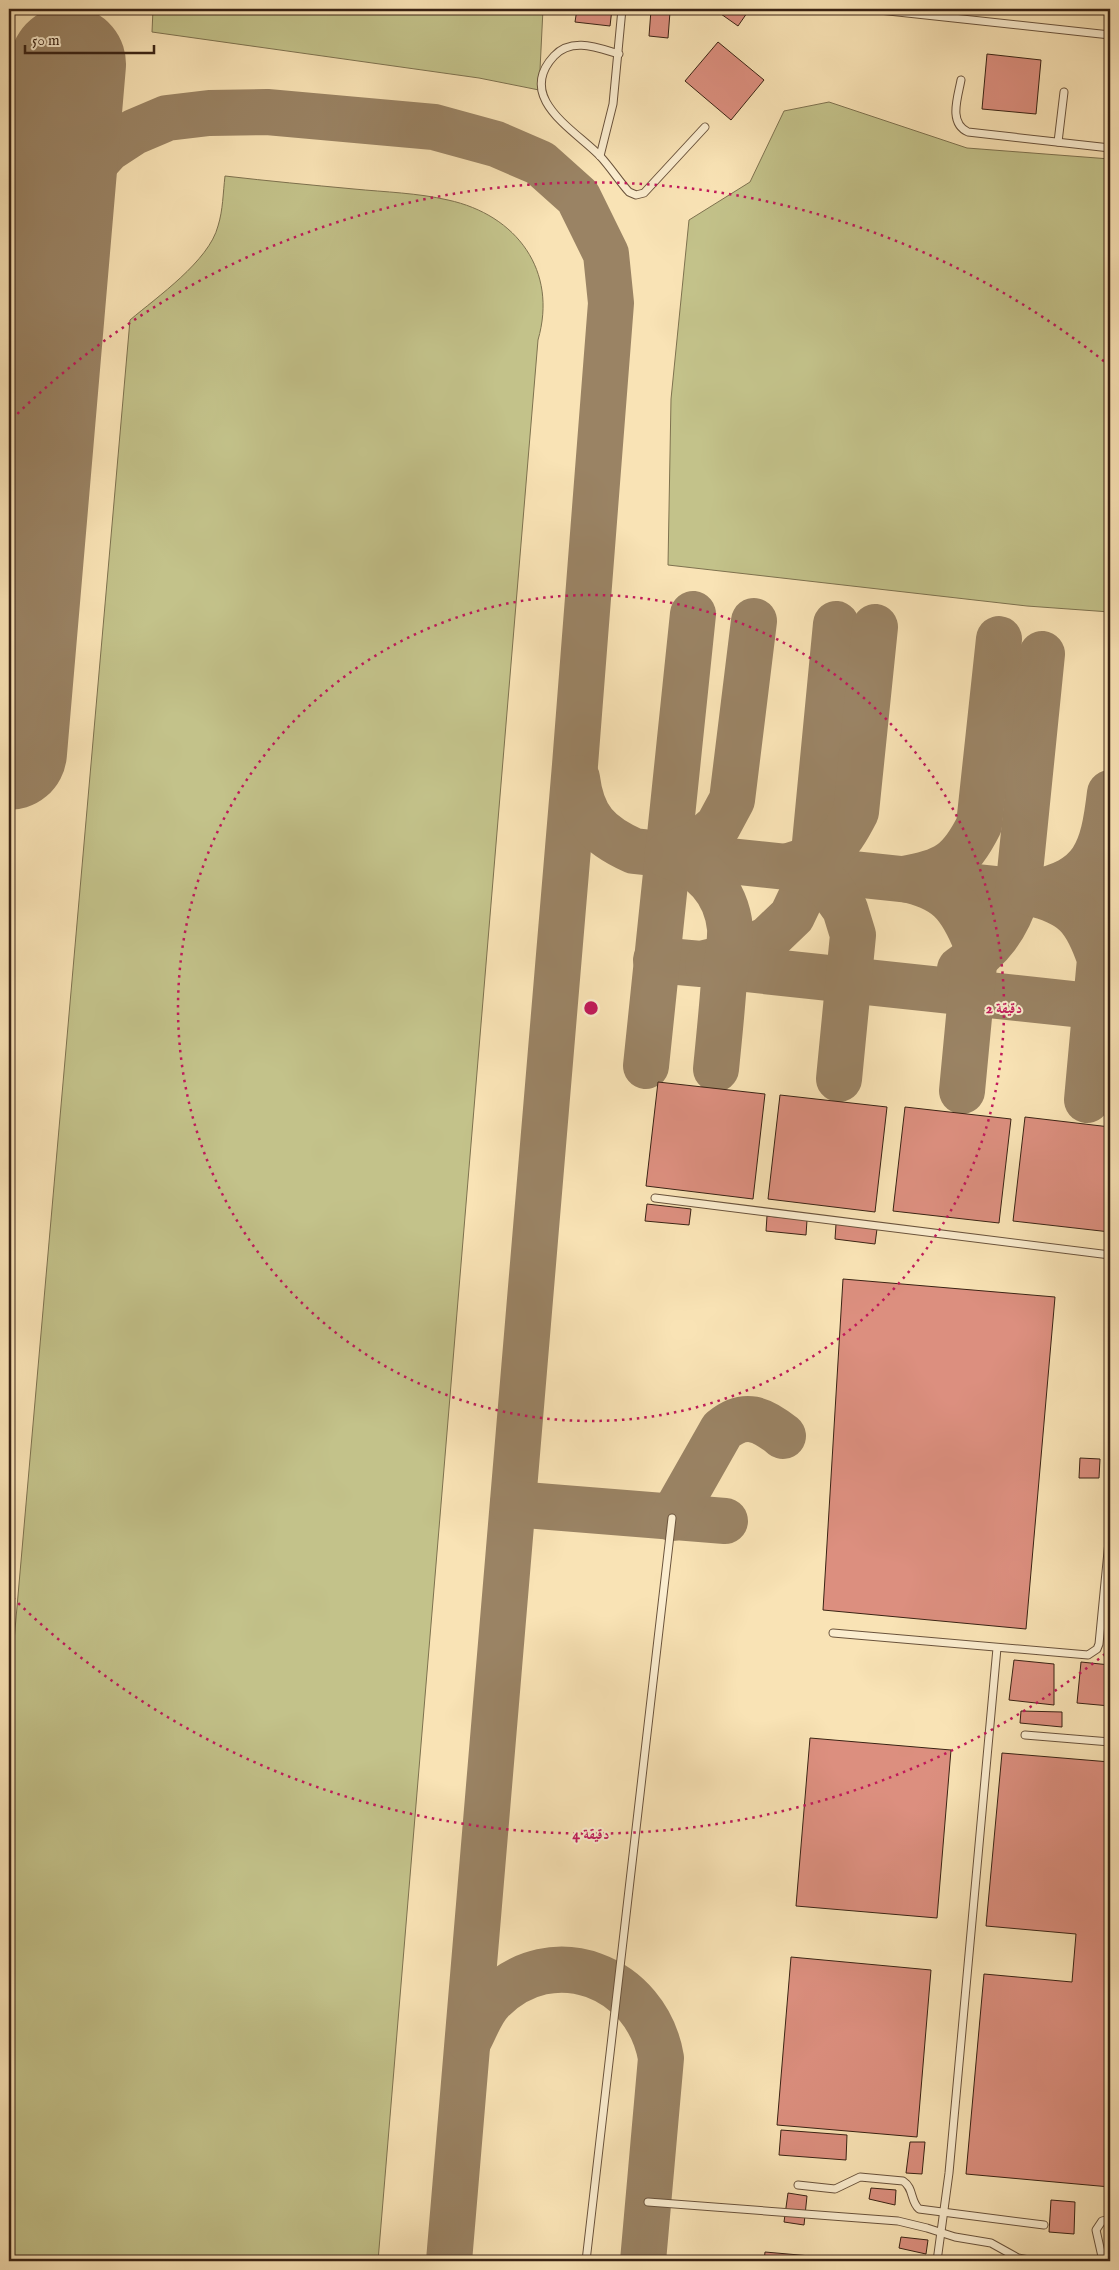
<svg xmlns="http://www.w3.org/2000/svg" width="1119" height="2270" font-family="'IM FELL English',Amiri,serif">
<style>
.green{fill:#c3c28a;stroke:#7e724f}
.lines{fill:none;stroke-linecap:round;stroke-linejoin:round}
.taxiway{stroke:#9a8364;stroke-width:46}
.runway{stroke:#9a8364;stroke-width:116}
.building{fill:#dc8f7f;stroke:#3a2314}
.service-casing{stroke:#6a533c;stroke-width:9}
.service{stroke:#fbedcf;stroke-width:7}
.ring{fill:none;stroke:#c2185b;stroke-width:2.5;stroke-dasharray:2.5 5}
.centre{fill:#c2185b;stroke:#fbedcf;stroke-width:2.5}
.ring-label{font-size:15px;text-anchor:middle;font-weight:bold;fill:#c2185b;stroke:#fbedcf;stroke-width:4;stroke-linejoin:round;paint-order:stroke}
</style>
<rect width="100%" height="100%" fill="#f9e3b5"/>
<filter id="stains"><feTurbulence type="fractalNoise" baseFrequency=".004" numOctaves="4"/><feColorMatrix values="0 0 0 0 .2 0 0 0 0 .09 0 0 0 0 .02 0 0 0 .5 -.17"/></filter>
<radialGradient id="worn" r=".72"><stop offset=".6" stop-color="#630" stop-opacity="0"/><stop offset="1" stop-color="#630" stop-opacity=".3"/></radialGradient>
<g class="green">
<polygon points="153,9 543,9 539,90 479,78 152,32"/>
<polygon points="829,102 967,148 1110,159 1110,612 1027,606 668,565 671,399 689,220 750,182 784,111"/>
<path d="M225,176C268,181 311,185 354,189C385,192 418,193 448,200C517,215 558,271 538,340L378,2261H9V1698L130,320C157,297 209,261 218,226C223,210 223,193 225,176Z"/>
</g>
<g class="lines">
<g class="taxiway">
<polyline points="44,344 61,223 73,193 87,172 108,149 134,132 167,118 209,113 267,112 434,127 496,144 540,163 578,197 606,254 611,303 575,765 449,2261"/>
<path d="M577,778C582,818 598,835 634,851L1110,901"/>
<polyline points="656,960 701,964 727,958 768,939 792,916 812,874 836,624"/>
<polyline points="708,965 1110,1008"/>
<path d="M960,969C991,949 1007,927 1018,892L1042,654"/>
<polyline points="646,1066 693,614"/>
<path d="M716,1069C719,1039 722,1010 724,981C726,964 731,945 730,928C726,890 702,866 667,855L696,845L718,826L732,800L754,621"/>
<path d="M839,1079L853,935L845,909L830,888L812,874L786,867C828,854 836,851 856,812L875,627"/>
<path d="M962,1091L976,943C960,904 947,888 904,879C946,872 960,863 979,825L999,639"/>
<path d="M1087,1100L1100,959C1086,918 1074,903 1031,893C1095,881 1103,852 1110,793"/>
<polyline points="513,1504 725,1521"/>
<path d="M672,1518L722,1430C745,1411 762,1419 783,1436"/>
<path d="M469,2040C476,2027 481,2011 492,2000C552,1939 647,1976 661,2058L643,2261"/>
</g>
<polyline class="runway" points="9,752 68,64"/>
</g>
<g class="building">
<polygon points="577,9 612,9 610,26 575,22"/>
<polygon points="725,9 742,9 747,13 738,26 721,14"/>
<polygon points="651,10 670,12 668,38 649,36"/>
<polygon points="718,42 764,80 731,120 685,81"/>
<polygon points="987,54 1041,60 1036,114 982,109"/>
<polygon points="658,1082 765,1094 753,1199 646,1186"/>
<polygon points="780,1095 887,1107 875,1212 768,1199"/>
<polygon points="905,1107 1011,1119 999,1223 893,1211"/>
<polygon points="1025,1117 1110,1127 1110,1232 1013,1221"/>
<polygon points="647,1204 691,1209 689,1225 645,1221"/>
<polygon points="767,1216 807,1220 806,1235 766,1231"/>
<polygon points="836,1224 877,1229 875,1244 835,1239"/>
<polygon points="843,1279 1055,1297 1026,1629 823,1610"/>
<polygon points="1080,1458 1100,1459 1099,1478 1079,1478"/>
<polygon points="1014,1660 1054,1664 1054,1705 1009,1700"/>
<polygon points="1081,1662 1110,1665 1110,1706 1077,1703"/>
<polygon points="1021,1711 1062,1712 1062,1727 1020,1723"/>
<polygon points="810,1738 951,1750 937,1918 796,1906"/>
<polygon points="1002,1753 1110,1762 1110,2187 966,2174 984,1974 1072,1982 1076,1934 986,1926"/>
<polygon points="791,1957 931,1970 917,2137 777,2125"/>
<polygon points="781,2130 847,2135 846,2160 779,2155"/>
<polygon points="910,2142 925,2142 922,2174 906,2173"/>
<polygon points="871,2188 896,2190 895,2205 869,2199"/>
<polygon points="788,2193 807,2196 804,2225 784,2222"/>
<polygon points="1051,2200 1075,2202 1074,2234 1049,2232"/>
<polygon points="901,2237 928,2240 926,2254 899,2248"/>
<polygon points="765,2252 868,2261 764,2261"/>
</g>
<g class="lines">
<defs>
<g id="service">
<polyline points="870,9 1110,35"/>
<path d="M619,54C598,48 572,37 554,56C515,98 575,130 600,156C611,168 619,181 629,192L636,195L644,193L705,127"/>
<path d="M961,80C958,97 948,123 968,132L1110,148"/>
<polyline points="1058,142 1064,92"/>
<polyline points="600,156 613,104 622,9"/>
<polyline points="655,1198 1110,1255"/>
<polyline points="833,1633 1088,1655 1097,1649 1099,1644 1110,1531"/>
<polyline points="1025,1735 1110,1742"/>
<path d="M798,2185L835,2189L860,2177L903,2181C914,2188 910,2201 919,2209L1044,2225"/>
<polyline points="648,2202 898,2221 927,2228 955,2237 991,2243 1018,2258 1034,2261"/>
<polyline points="586,2261 672,1518"/>
<polyline points="937,2261 949,2173 997,1648"/>
<polyline points="1103,2261 1096,2230 1102,2221 1110,2219"/>
</g>
</defs>
<use href="#service" class="service-casing"/>
<use href="#service" class="service"/>
</g>
<g class="ring">
<circle cx="591" cy="1008" r="413"/>
<path d="M1105 1654A826 826 0 0 1 12 1597M12 419A826 826 0 0 1 1105 362"/>
</g>
<circle cx="591" cy="1008" r="8" class="centre"/>
<g class="ring-label">
<text x="1004" y="1013">2 دقيقة</text>
<text x="591" y="1839">4 دقيقة</text>
</g>
<rect width="1119" height="2270" fill="none" stroke="#f9e3b5" stroke-width="30"/>
<rect x="10" y="10" width="1099" height="2250" fill="none" stroke="#3a2314" stroke-width="2.5"/>
<rect x="15" y="15" width="1089" height="2240" fill="none" stroke="#3a2314"/>
<path d="M25 45v8h129v-8" fill="none" stroke="#3a2314" stroke-width="2.5"/>
<text x="32" y="45" font-size="15" fill="#3a2314" stroke="#fbedcf" stroke-width="4" paint-order="stroke">50 m</text>
<rect width="100%" height="100%" filter="url(#stains)"/>
<rect width="100%" height="100%" fill="url(#worn)"/>
</svg>
